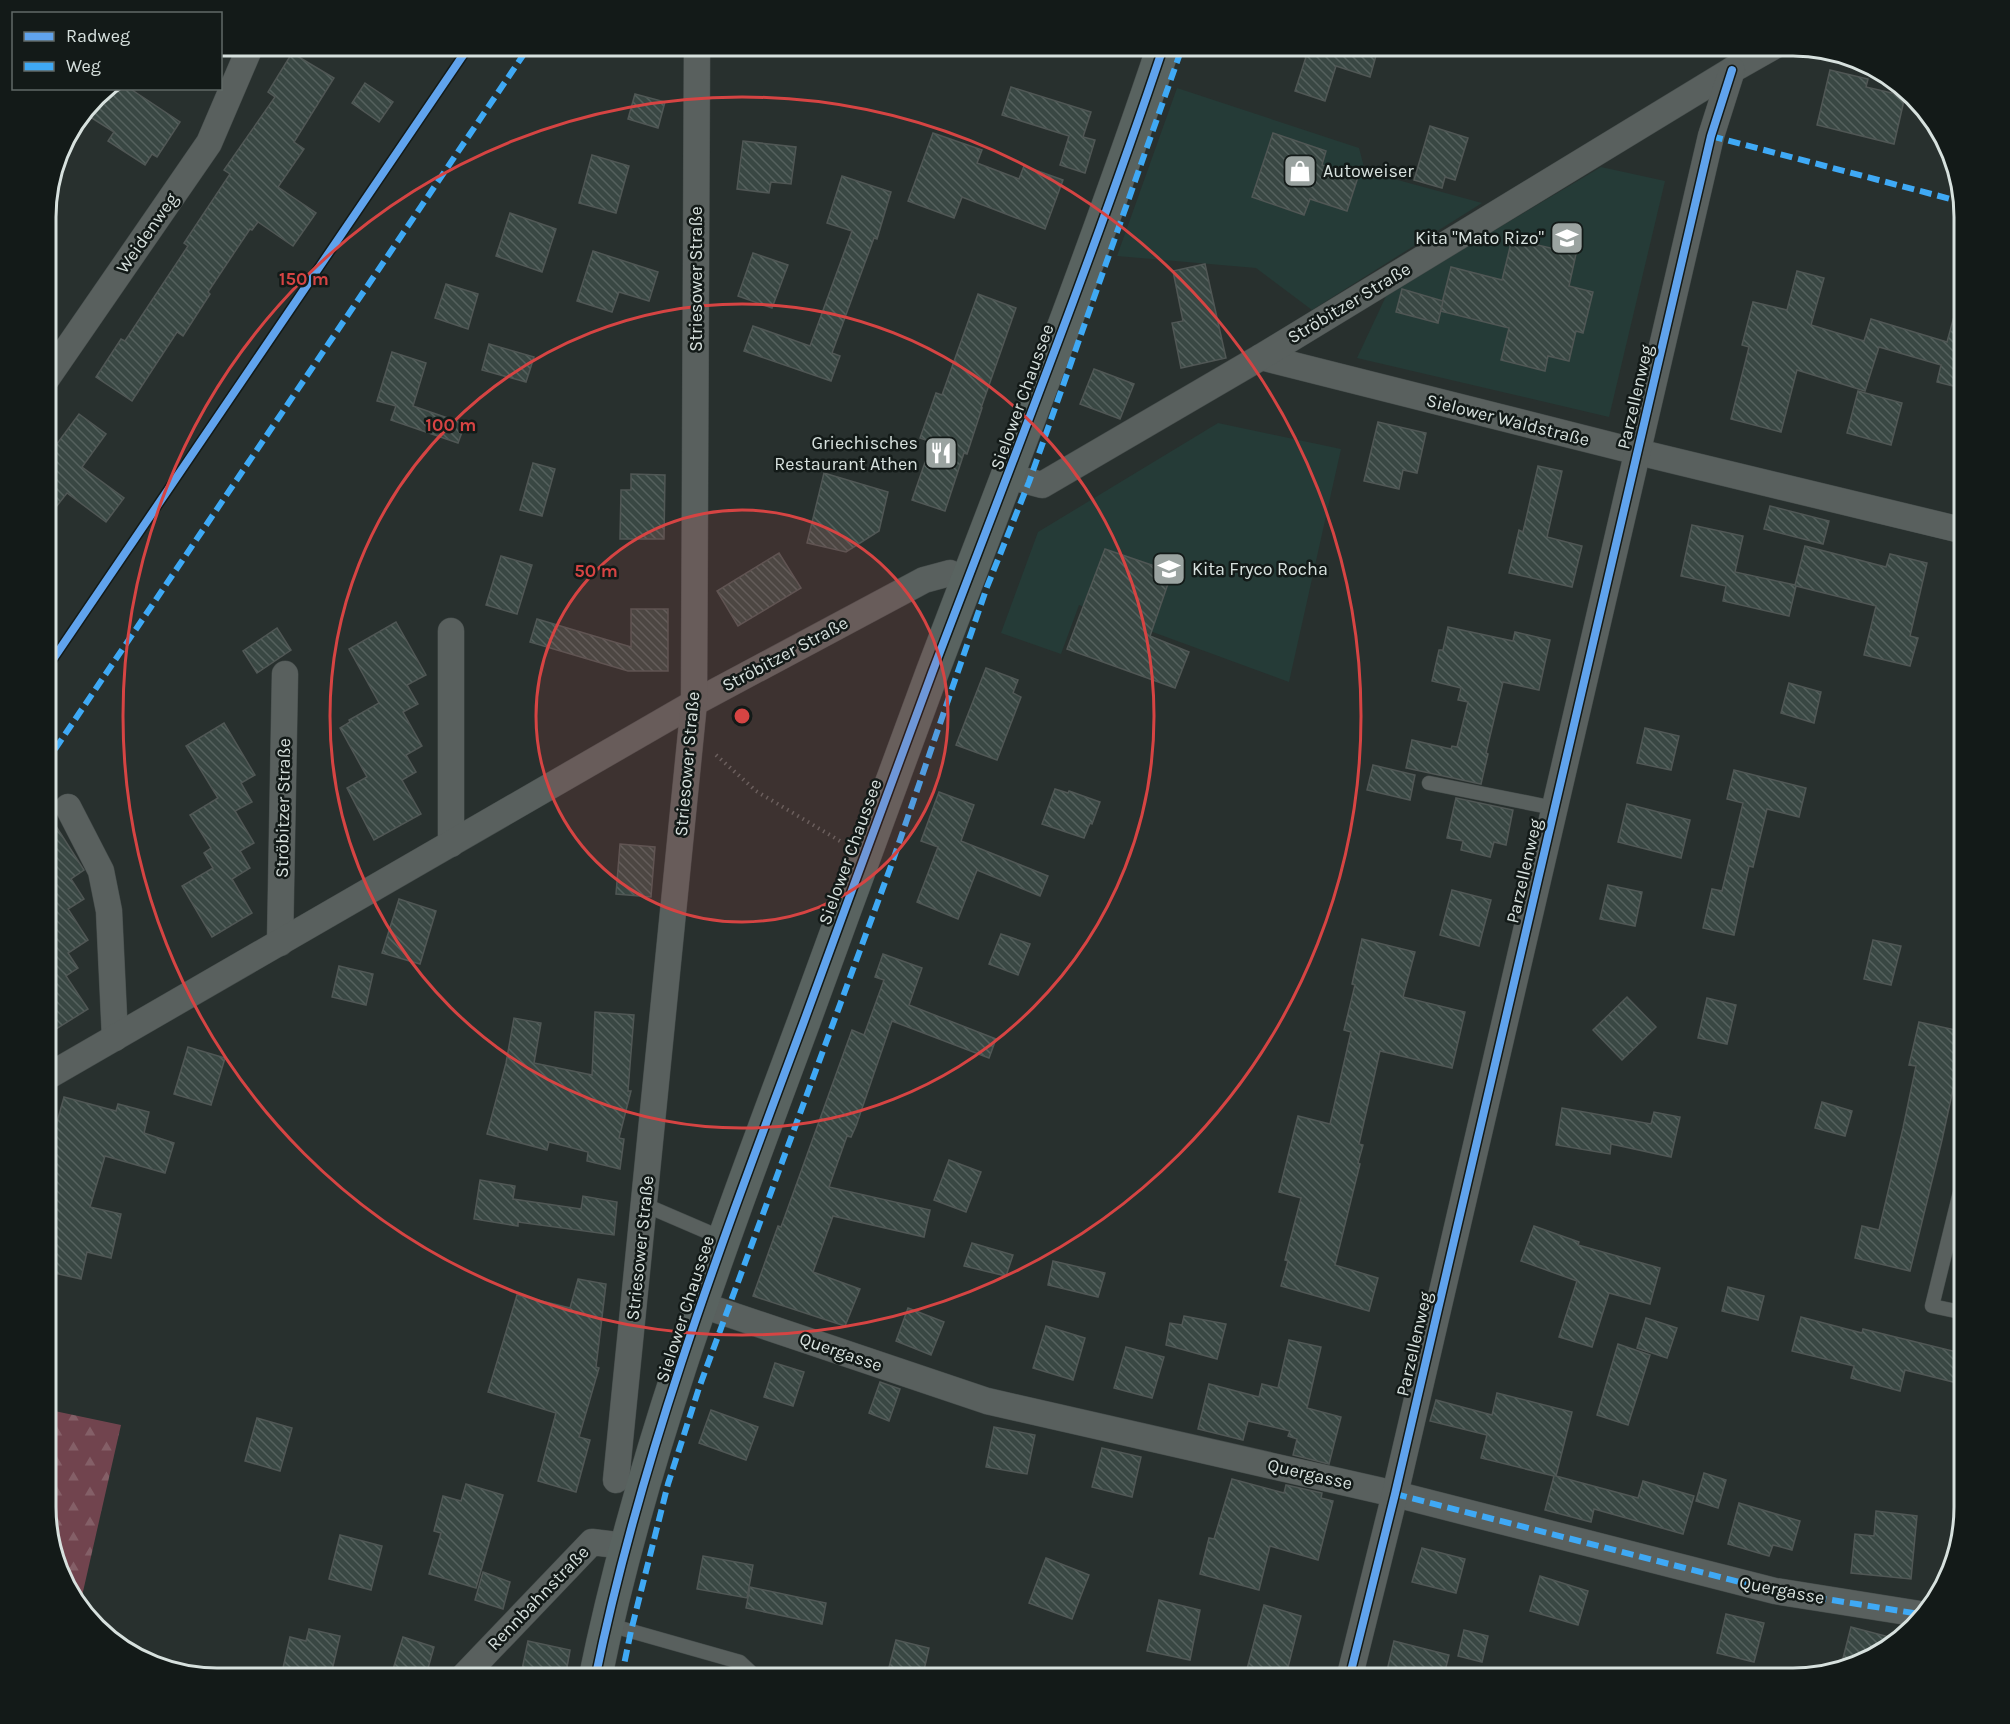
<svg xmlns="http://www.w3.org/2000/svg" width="2010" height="1724" font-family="Karla,sans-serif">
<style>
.built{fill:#253b37}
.forest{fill:url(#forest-firs)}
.building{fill:url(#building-back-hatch);stroke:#505755;stroke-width:1.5}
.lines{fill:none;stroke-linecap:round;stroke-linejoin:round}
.service-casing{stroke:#454c4b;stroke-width:15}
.minor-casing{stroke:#454c4b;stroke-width:27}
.secondary-casing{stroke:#454c4b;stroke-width:34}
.path{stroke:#5d6361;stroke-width:4;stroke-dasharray:1.5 4.5;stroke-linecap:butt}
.service{stroke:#59605e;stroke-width:14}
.minor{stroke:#59605e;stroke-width:26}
.secondary{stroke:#596360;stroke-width:33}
.quiet{stroke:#3fa9f5;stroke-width:6;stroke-dasharray:12 6;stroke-linecap:butt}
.cycleway-casing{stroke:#131a18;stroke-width:11}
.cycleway{stroke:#60a3ed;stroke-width:8}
.ring{fill:none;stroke:#d64443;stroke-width:3}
.labels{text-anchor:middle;stroke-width:5;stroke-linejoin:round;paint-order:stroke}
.poi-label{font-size:18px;fill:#d7e1de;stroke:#131a18;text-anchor:start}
.street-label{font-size:18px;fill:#d7e1de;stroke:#131a18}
.rim{fill:none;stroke:#d7e1de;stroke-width:3}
.centre{fill:#d64443;stroke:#131a18;stroke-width:3}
.ring-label{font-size:18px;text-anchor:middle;font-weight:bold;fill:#d64443;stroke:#131a18;stroke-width:5;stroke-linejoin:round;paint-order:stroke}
</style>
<defs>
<pattern id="forest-firs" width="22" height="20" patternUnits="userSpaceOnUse" patternTransform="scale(1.5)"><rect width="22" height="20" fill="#71444e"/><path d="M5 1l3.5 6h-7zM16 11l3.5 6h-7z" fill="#845f67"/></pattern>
<pattern id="building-back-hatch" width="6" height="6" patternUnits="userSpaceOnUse" patternTransform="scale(1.5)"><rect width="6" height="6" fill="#394743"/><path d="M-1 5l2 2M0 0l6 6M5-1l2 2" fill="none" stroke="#55615e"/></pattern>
</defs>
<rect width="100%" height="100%" fill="#28302e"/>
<g class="built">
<polygon points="1177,88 1359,148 1365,171 1482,203 1312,310 1256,268 1117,256"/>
<polygon points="1601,167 1665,181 1609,417 1357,358 1387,294"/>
<polygon points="1218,423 1341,449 1289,682 1079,605 1061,654 1001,633 1038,532"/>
</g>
<polygon class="forest" points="45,1409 121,1425 82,1596 69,1592 63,1583 45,1518"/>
<g class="building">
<polygon points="1285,45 1379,45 1370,77 1336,66 1325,101 1295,91 1306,57 1284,50"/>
<polygon points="292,53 334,78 294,142 304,149 278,187 316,213 293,246 258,222 252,230 250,229 208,292 210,294 183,336 177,332 132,401 96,377 121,339 125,341 188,246 184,243 230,174 224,170 275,97 268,92"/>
<polygon points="1830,70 1868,79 1866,87 1905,96 1894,144 1817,125"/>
<polygon points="365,83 393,102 379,122 352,103"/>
<polygon points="1011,87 1091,112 1083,137 1095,140 1085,173 1060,165 1069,136 1002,115"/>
<polygon points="103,88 129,88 180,122 157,157 152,154 145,165 108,141 114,132 84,113"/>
<polygon points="635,94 665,102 658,128 628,119"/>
<polygon points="1430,126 1468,138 1455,180 1445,177 1442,188 1414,180"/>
<polygon points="933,133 982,150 977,163 1019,179 1024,166 1063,180 1045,229 962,197 954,218 908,201"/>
<polygon points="1273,133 1326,151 1322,165 1358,177 1347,211 1310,199 1304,215 1252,197"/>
<polygon points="743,141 796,147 791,184 771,182 769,193 737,189"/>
<polygon points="592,155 629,166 616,213 579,203"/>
<polygon points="842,176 891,192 877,239 874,238 832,353 840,356 831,381 744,351 753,326 810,346 852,231 827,223"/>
<polygon points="510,213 556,229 542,272 496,256"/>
<polygon points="1512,239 1576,254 1569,286 1593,292 1583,333 1576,331 1569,361 1548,356 1545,371 1501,360 1509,328 1440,311 1451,267 1502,280"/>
<polygon points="593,251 658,272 649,301 619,292 612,312 577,301"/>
<polygon points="753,253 788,265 772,308 738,296"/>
<polygon points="1205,264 1226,358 1181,368 1172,323 1183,321 1173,271"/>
<polygon points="1797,271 1824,278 1811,325 1864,341 1871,319 1947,342 1958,302 1965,303 1965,389 1937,382 1941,365 1879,347 1865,391 1797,370 1781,432 1731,419 1749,347 1742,345 1753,302 1787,310"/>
<polygon points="446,284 478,294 468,329 435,318"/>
<polygon points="1402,289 1443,301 1438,323 1396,312"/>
<polygon points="978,294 1016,308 981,408 982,408 967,454 964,453 945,511 912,500 932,442 920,438 936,393 942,395"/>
<polygon points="489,344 534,357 526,382 482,370"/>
<polygon points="392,352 426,363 413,406 465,424 458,443 391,420 396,406 377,401"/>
<polygon points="1094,369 1134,384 1120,419 1080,404"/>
<polygon points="1858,391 1902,403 1891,445 1847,433"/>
<polygon points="79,414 106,434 82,467 124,498 106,522 67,493 45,521 45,460"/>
<polygon points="1378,422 1426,433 1417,473 1403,470 1399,489 1364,481"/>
<polygon points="533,463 555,469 542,516 520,510"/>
<polygon points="1538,466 1562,471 1547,537 1582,546 1572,587 1509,573 1519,530 1523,532"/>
<polygon points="824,473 888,492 879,531 846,552 807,543"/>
<polygon points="631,474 665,475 664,539 620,539 621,490 631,490"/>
<polygon points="1770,506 1829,521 1823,544 1764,529"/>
<polygon points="1692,525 1743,536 1735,572 1795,585 1805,546 1886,567 1890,554 1927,563 1910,636 1918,638 1910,666 1864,655 1876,606 1796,586 1789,616 1723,601 1726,586 1681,576"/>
<polygon points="1105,549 1172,572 1150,636 1189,652 1175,688 1067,649"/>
<polygon points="779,553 801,588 738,626 717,591"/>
<polygon points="501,556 532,565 517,614 486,605"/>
<polygon points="631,609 668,609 668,671 628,671 530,642 537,619 631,647"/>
<polygon points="396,622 426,675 407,685 418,704 403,712 422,746 406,755 416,772 402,780 421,814 374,840 347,788 367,777 340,728 350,722 349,720 379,703 349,649"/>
<polygon points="1448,627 1513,641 1515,632 1550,640 1539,690 1503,682 1486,753 1488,754 1481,784 1406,768 1412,740 1451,749 1452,746 1457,747 1468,702 1458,700 1461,688 1432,681 1439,650 1443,650"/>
<polygon points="277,628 291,650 257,673 243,651"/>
<polygon points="986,668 1018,680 1013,693 1021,697 997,760 956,745"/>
<polygon points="1789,683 1821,692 1814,723 1781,713"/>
<polygon points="224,723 255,775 241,783 252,802 235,811 254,843 240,851 250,868 232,879 252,913 212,937 182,886 213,868 204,853 211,848 190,815 218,798 186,746"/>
<polygon points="1645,728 1679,736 1671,770 1637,763"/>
<polygon points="1373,765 1415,775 1410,800 1367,790"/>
<polygon points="1734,770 1806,788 1799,817 1767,809 1753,867 1749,866 1734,935 1703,928 1712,889 1722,891 1743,803 1727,799"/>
<polygon points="1055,789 1068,793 1069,791 1100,802 1092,824 1090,823 1084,838 1042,824"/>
<polygon points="939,792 974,805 961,841 1048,876 1040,896 977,870 958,919 917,902 938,847 921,841"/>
<polygon points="1456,798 1513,810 1506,845 1494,842 1490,857 1461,850 1463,841 1447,838"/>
<polygon points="1627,804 1690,820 1681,858 1618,842"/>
<polygon points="45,809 84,870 71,879 84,899 68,909 88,940 68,953 78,968 66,976 88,1009 45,1036"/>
<polygon points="620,844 655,847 651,897 616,894"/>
<polygon points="1608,885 1642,892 1635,926 1600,919"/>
<polygon points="1452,890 1491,900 1479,946 1440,935"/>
<polygon points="399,899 436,911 420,964 382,953"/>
<polygon points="1001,934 1030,944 1018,975 989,964"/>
<polygon points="1362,939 1415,952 1403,997 1465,1012 1452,1068 1380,1051 1359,1144 1363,1145 1358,1163 1360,1164 1335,1265 1378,1278 1369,1311 1281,1286 1288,1261 1285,1260 1301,1198 1279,1192 1298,1116 1330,1124 1351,1032 1344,1030 1355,985 1352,984"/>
<polygon points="1873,940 1901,946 1891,985 1864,979"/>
<polygon points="883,954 922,968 909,1005 996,1039 989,1058 892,1021 856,1126 851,1137 847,1136 829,1187 930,1210 924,1237 833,1216 813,1272 860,1289 845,1326 753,1296 778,1226 781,1227 852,1030 864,1035 884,980 875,977"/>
<polygon points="339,966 373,974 366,1005 332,997"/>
<polygon points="1627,997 1656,1027 1622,1060 1593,1030"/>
<polygon points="1707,998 1736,1005 1727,1044 1698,1038"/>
<polygon points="595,1012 634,1015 628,1091 631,1091 619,1138 624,1139 620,1169 587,1161 588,1152 549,1142 547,1150 487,1134 506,1063 514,1018 541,1023 534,1063 592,1075"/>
<polygon points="1919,1022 1965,1032 1965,1035 1942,1140 1910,1271 1855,1258 1862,1226 1879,1230 1903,1128 1916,1066 1909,1065"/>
<polygon points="188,1047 225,1058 211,1105 174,1094"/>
<polygon points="64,1097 116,1111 118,1104 149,1112 144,1133 174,1143 165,1173 105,1156 90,1207 121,1214 111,1258 87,1252 81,1279 45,1271 45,1218 54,1179 45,1177 45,1165"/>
<polygon points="1822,1102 1852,1111 1845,1136 1815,1128"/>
<polygon points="1562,1108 1651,1124 1654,1112 1680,1117 1671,1157 1611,1144 1610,1154 1556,1145"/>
<polygon points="949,1160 981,1172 966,1212 934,1200"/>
<polygon points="480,1180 515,1186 513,1199 581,1209 583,1196 617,1202 614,1235 518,1222 518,1226 474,1219"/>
<polygon points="1534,1226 1579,1242 1578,1245 1660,1268 1650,1304 1609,1293 1592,1347 1559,1337 1577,1281 1521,1261"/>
<polygon points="972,1243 1013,1255 1006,1276 964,1266"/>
<polygon points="1053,1261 1105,1273 1098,1297 1048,1285"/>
<polygon points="578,1279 606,1284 596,1367 599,1368 579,1437 590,1440 576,1492 538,1481 556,1413 488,1392 517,1295 570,1308"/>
<polygon points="1728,1287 1764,1296 1758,1320 1722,1311"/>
<polygon points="908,1308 944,1322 931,1355 896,1341"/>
<polygon points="1184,1316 1226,1324 1217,1359 1166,1345 1170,1323 1182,1325"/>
<polygon points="1801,1317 1862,1333 1863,1329 1965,1354 1965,1385 1905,1370 1900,1391 1851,1378 1854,1366 1792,1351"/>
<polygon points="1646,1318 1677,1328 1667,1358 1637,1348"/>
<polygon points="1046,1326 1085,1338 1073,1380 1033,1368"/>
<polygon points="1289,1340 1321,1347 1307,1408 1341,1417 1329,1464 1293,1455 1297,1439 1288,1436 1290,1431 1248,1421 1243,1440 1198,1429 1209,1384 1259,1397 1262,1384 1278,1388"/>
<polygon points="1618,1344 1650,1355 1628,1425 1597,1415"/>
<polygon points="1126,1347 1164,1357 1152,1398 1114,1388"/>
<polygon points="775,1363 804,1372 793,1406 764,1397"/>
<polygon points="880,1382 900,1389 889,1421 869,1413"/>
<polygon points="1497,1393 1572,1412 1556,1476 1638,1498 1643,1481 1694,1496 1683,1534 1594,1509 1591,1522 1545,1510 1554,1476 1481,1458 1487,1435 1430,1421 1436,1400 1492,1415"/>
<polygon points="711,1410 758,1427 746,1460 699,1443"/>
<polygon points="257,1418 292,1428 280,1471 245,1461"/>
<polygon points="994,1427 1035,1435 1027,1474 986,1467"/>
<polygon points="1102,1448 1141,1457 1132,1497 1092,1487"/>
<polygon points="1704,1473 1726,1480 1718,1508 1696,1501"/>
<polygon points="1232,1479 1284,1493 1286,1485 1322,1493 1321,1498 1333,1501 1318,1560 1270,1546 1259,1590 1200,1574 1209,1538 1214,1539"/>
<polygon points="466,1484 503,1495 476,1588 429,1574 441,1533 434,1531 443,1496 461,1501"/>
<polygon points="1739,1503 1800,1521 1792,1550 1773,1545 1769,1556 1728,1544"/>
<polygon points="1876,1511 1917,1516 1911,1579 1851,1573 1855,1534 1874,1536"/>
<polygon points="340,1535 382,1546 371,1590 329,1579"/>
<polygon points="1422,1548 1465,1559 1456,1593 1412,1582"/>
<polygon points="703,1556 753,1565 747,1598 697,1589"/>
<polygon points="1046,1558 1089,1575 1072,1619 1029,1603"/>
<polygon points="483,1572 510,1582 503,1609 475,1600"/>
<polygon points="1540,1576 1588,1591 1578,1625 1530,1611"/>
<polygon points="750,1587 826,1603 822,1624 746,1608"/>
<polygon points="1159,1600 1200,1610 1190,1660 1147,1651"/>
<polygon points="1264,1605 1301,1616 1285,1679 1247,1669"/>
<polygon points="1726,1614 1764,1623 1754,1662 1717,1653"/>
<polygon points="1851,1627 1897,1639 1859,1666 1840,1670"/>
<polygon points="309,1629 340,1636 330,1679 283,1668 290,1637 306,1641"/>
<polygon points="1464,1630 1488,1636 1482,1662 1458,1656"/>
<polygon points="403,1637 434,1647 425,1679 390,1679"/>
<polygon points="896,1640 929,1648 922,1679 886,1679"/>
<polygon points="528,1641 570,1650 565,1679 546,1679 521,1674"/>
<polygon points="1394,1641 1449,1655 1443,1679 1385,1679"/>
</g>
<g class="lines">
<defs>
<g id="service">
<polyline points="1429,783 1554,808"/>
<polyline points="645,1205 724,1239"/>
<polyline points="1965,1313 1932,1306 1965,1172"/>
<polyline points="606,1624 740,1662 758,1679"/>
</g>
<g id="minor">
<polyline points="1261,357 1638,452 1965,531"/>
<polyline points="45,381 209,143 251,45"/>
<polyline points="1008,476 1042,485 1261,357 1732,70 1776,45"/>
<polyline points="451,631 451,844"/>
<polyline points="68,807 101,871 109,911 115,1038"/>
<polyline points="280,943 285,674"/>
<polyline points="45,1078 694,703 924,580 950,573 968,580"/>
<polyline points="702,1305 987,1401 1395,1494 1775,1591 1926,1615"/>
<polyline points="616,1480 694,703 697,45"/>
<polyline points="461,1679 592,1542 625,1546"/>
<polyline points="1349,1679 1395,1494 1711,136 1732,70"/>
</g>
<path id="secondary" d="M595,1679C641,1454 723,1239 803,1024C846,907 888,790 932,673C1011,465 1093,257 1164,45"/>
</defs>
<use href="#service" class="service-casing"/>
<use href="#minor" class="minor-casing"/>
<use href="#secondary" class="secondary-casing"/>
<polyline class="path" points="716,755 756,791 840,841"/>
<use href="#service" class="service"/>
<use href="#minor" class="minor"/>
<use href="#secondary" class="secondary"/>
<g class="quiet">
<polyline points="1711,136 1962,202"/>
<polyline points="45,764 530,45"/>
<polyline points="1395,1494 1775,1591 1926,1615"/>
<polyline points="621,1679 631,1631 668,1484 699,1388 891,866 987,587 1029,482 1183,45"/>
</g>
<defs>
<g id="cycleway">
<polyline points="45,671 470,45"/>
<path d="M595,1679C641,1454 723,1239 803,1024C846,907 888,790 932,673C1011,465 1093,257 1164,45"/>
<polyline points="1349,1679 1395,1494 1711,136 1732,70"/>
</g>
</defs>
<use href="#cycleway" class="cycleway-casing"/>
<use href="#cycleway" class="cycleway"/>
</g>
<circle cx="742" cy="716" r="206" fill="#d64443" fill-opacity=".12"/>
<g class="ring">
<circle cx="742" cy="716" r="206"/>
<circle cx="742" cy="716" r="412"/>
<circle cx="742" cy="716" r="619"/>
</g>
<defs>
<symbol id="shop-square" viewBox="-11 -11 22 22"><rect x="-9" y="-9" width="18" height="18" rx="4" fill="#9aa3a0" stroke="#131a18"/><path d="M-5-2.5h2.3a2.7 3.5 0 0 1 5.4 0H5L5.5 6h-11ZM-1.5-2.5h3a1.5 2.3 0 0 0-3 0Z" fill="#fff"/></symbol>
<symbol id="school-square" viewBox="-11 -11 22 22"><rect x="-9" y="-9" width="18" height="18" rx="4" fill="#9aa3a0" stroke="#131a18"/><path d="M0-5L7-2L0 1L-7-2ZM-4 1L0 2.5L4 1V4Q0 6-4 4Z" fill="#fff"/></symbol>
<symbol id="restaurant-square" viewBox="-11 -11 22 22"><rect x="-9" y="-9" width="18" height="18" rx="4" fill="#9aa3a0" stroke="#131a18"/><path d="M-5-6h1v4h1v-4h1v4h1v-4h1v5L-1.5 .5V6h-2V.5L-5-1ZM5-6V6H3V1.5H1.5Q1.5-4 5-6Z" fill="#fff"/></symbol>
</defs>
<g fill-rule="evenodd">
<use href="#shop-square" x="1281" y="152" width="38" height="38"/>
<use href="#school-square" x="1548" y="219" width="38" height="38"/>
<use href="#restaurant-square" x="922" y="434" width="38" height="38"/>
<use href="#school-square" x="1150" y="550" width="38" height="38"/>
</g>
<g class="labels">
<g class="poi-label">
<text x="1323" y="177">Autoweiser</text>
<text x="1544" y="244" text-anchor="end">Kita "Mato Rizo"</text>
<text x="918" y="449" text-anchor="end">Griechisches<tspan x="918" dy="21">Restaurant Athen</tspan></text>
<text x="1192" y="575">Kita Fryco Rocha</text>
</g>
<g class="street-label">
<text transform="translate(147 233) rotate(-55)" y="6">Weidenweg</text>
<text transform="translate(696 279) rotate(-90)" y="6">Striesower Straße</text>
<text transform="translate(1349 303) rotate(-31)" y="6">Ströbitzer Straße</text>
<text transform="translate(1022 397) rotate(-70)" y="6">Sielower Chaussee</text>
<text transform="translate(1635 397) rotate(-77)" y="6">Parzellenweg</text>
<text transform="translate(1508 420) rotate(14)" y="6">Sielower Waldstraße</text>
<text transform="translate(785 654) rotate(-28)" y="6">Ströbitzer Straße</text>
<text transform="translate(687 764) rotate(-85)" y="6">Striesower Straße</text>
<text transform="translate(283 808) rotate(-89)" y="6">Ströbitzer Straße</text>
<text transform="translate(850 852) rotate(-70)" y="6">Sielower Chaussee</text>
<text transform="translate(1524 871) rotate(-77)" y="6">Parzellenweg</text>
<text transform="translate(640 1248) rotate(-84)" y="6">Striesower Straße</text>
<text transform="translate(685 1309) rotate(-72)" y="6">Sielower Chaussee</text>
<text transform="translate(1414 1344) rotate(-77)" y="6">Parzellenweg</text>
<text transform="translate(841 1352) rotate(19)" y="6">Quergasse</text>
<text transform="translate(1310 1474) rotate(13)" y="6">Quergasse</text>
<text transform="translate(1782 1590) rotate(11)" y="6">Quergasse</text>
<text transform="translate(538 1598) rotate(-46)" y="6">Rennbahnstraße</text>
</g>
</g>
<path d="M0 0H2010V1724H0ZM217 56H1793A161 161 0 0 1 1954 217V1507A161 161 0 0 1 1793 1668H217A161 161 0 0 1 56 1507V217A161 161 0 0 1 217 56Z" fill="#131a18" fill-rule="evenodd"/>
<path class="rim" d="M217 56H1793A161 161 0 0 1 1954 217V1507A161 161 0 0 1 1793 1668H217A161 161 0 0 1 56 1507V217A161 161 0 0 1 217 56Z"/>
<circle cx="742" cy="716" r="9" class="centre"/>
<g class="ring-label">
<text x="304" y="285">150 m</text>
<text x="451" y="431">100 m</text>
<text x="596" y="577">50 m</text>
</g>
<rect x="12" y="12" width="210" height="78" fill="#131a18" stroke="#616a67" stroke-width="1.5"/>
<rect x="24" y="32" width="30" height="9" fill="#60a3ed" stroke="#616a67" stroke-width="1.5"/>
<text x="66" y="42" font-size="18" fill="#d7e1de">Radweg</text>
<rect x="24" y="62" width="30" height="9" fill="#3fa9f5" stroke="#616a67" stroke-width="1.5"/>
<text x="66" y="72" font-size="18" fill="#d7e1de">Weg</text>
</svg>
